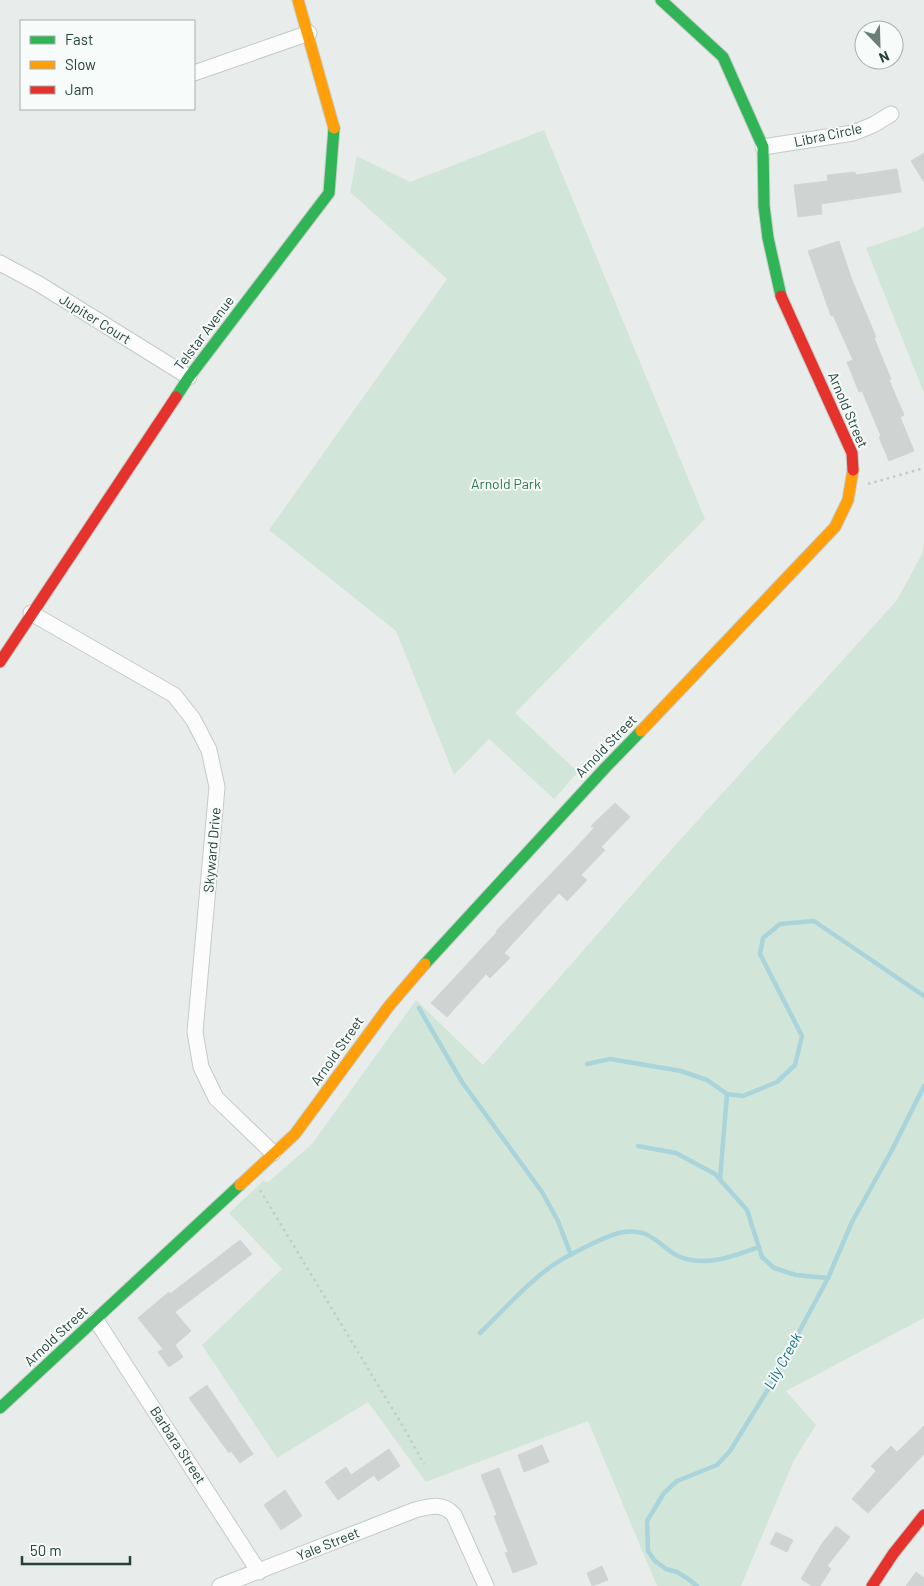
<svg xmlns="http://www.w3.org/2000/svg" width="924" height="1586" font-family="Barlow,sans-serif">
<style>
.green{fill:#d1e6d8}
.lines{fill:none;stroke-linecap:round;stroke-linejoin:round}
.stream{stroke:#a9d4db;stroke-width:4.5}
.building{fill:#cfd4d2;stroke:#d1d6d4}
.street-casing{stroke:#c5cac8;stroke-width:17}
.fast-casing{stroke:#c3cbc8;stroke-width:13}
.slow-casing{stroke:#c3cbc8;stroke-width:13}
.jam-casing{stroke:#c3cbc8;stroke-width:13}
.path{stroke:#c3ccca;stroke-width:2.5;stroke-dasharray:2.5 4;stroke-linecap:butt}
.street{stroke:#fcfcfc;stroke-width:15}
.fast{stroke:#30b455;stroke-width:11}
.slow{stroke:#ff9f0a;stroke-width:11}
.jam{stroke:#e5322d;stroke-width:11}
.labels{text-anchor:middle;stroke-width:4;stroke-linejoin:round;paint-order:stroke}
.street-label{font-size:14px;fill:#24423a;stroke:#f7fbf9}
.park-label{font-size:14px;fill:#2d7a4b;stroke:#f7fbf9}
.water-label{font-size:15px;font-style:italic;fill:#1c6f80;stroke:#f7fbf9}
</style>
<rect width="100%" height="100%" fill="#e8edeb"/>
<g class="green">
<polygon points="544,130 705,519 515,713 578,772 554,799 489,739 454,775 396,631 269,530 447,279 350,192 357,156 410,182"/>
<polygon points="924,226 924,393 866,248 917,231"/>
<polygon points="924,543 924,1318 786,1391 816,1425 794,1460 741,1586 657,1586 588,1421 426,1482 368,1402 277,1458 202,1345 282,1269 229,1213 263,1181 268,1182 312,1144 416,1000 483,1065 670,851 897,600 922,554"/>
</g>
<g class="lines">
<g class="stream">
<polyline points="419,1008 462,1082 542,1192 558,1221 571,1255"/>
<polyline points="587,1064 610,1059 681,1071 707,1080 727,1094 743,1096 777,1082 795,1065 802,1036 760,954 763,938 780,924 814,921 924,996"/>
<polyline points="638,1146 676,1153 715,1174 747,1210 762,1257 774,1268 796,1275 828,1278"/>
<polyline points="720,1179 727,1094"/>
<path d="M480,1333C503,1311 524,1286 549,1268C562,1258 608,1234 624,1232C629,1231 638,1232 643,1233C657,1238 666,1250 678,1256C704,1268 735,1256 759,1247"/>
<polyline points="697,1586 687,1578 677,1572 666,1569 655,1561 648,1551 647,1521 664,1493 677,1481 717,1465 730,1451 770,1386 828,1278 852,1222 892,1150 924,1086"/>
</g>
</g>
<g class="building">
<polygon points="924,153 924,182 911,161"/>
<polygon points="897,169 901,192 821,204 822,214 798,217 794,185 828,181 827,175 855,172 856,175"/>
<polygon points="839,241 852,280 876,337 874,338 891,379 889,380 904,415 900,417 914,451 889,461 879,437 881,436 862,391 859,392 847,362 853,360 833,315 831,316 808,251"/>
<polygon points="615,803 630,817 601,847 605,850 581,875 587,880 567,901 559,893 504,953 510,958 490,978 486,974 447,1017 431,1003 497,932 496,931 570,854 594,828 591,826"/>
<polygon points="240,1240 252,1254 175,1312 191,1331 175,1345 183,1357 169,1367 158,1352 163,1349 138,1318 169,1292 170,1294"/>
<polygon points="207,1385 253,1454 240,1463 231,1451 229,1453 189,1398"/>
<polygon points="924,1426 924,1454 868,1513 852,1499 876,1471 871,1466 891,1446 897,1452"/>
<polygon points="542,1445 549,1462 524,1472 518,1455"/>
<polygon points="389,1449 400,1466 378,1481 374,1475 338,1500 325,1482 346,1467 351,1475"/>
<polygon points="499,1468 537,1564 513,1573 505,1553 508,1552 494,1516 497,1515 481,1475"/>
<polygon points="285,1490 302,1516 281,1530 264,1505"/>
<polygon points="836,1526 850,1537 827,1566 831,1569 820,1586 812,1586 801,1579 821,1545"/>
<polygon points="776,1532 793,1540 787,1552 770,1544"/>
<polygon points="602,1566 608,1580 592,1586 587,1573"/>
<polygon points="916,1572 924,1578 924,1586 906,1586"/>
</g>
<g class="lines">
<defs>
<g id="street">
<polyline points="194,73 309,33"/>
<polyline points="763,147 853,133 873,125 891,114"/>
<polyline points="0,263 39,284 189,377"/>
<polyline points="31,613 174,695 193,719 209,750 217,787 195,1032 201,1067 216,1098 273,1153"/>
<polyline points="96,1320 259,1572"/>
<path d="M220,1586L415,1510C430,1506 443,1502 454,1515L486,1586"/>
</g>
<g id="fast">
<polyline points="661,0 723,57 763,147 764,206 768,238 781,296"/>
<polyline points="176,397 189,377 329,193 334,128"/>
<polyline points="425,964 606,767 641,731"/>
<polyline points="0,1408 240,1185"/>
</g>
<g id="slow">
<polyline points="298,0 334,128"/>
<polyline points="641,731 835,527 848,500 853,470"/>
<polyline points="240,1185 295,1134 389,1006 425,964"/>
</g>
<g id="jam">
<polyline points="781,296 852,453 853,470"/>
<polyline points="0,662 176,397"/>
<polyline points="872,1586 893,1554 924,1515"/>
</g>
</defs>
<use href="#street" class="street-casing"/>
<use href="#fast" class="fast-casing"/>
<use href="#slow" class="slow-casing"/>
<use href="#jam" class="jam-casing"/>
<g class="path">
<polyline points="868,484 924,468"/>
<polyline points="260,1190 404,1428 424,1464"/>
</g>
<use href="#street" class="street"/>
<use href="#fast" class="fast"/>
<use href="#slow" class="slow"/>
<use href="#jam" class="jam"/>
</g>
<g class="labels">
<g class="street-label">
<text transform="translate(828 135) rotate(-12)" y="5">Libra Circle</text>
<text transform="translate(95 319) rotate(32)" y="5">Jupiter Court</text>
<text transform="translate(204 333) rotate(-53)" y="5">Telstar Avenue</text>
<text transform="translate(848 410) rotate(67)" y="5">Arnold Street</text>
<text transform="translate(606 746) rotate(-46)" y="5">Arnold Street</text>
<text transform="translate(212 850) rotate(-85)" y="5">Skyward Drive</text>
<text transform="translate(337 1051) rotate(-55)" y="5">Arnold Street</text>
<text transform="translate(56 1336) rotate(-43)" y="5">Arnold Street</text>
<text transform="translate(178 1445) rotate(57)" y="5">Barbara Street</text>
<text transform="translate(328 1544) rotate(-22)" y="5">Yale Street</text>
</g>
<g class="park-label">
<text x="506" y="489">Arnold Park</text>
</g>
<g class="water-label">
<text transform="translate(783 1361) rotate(-61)" y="5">Lily Creek</text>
</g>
</g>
<rect x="20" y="20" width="175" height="90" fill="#f7fbf9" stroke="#a3b1ad"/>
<rect x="30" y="36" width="25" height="8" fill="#30b455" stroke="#a3b1ad"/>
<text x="65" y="45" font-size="15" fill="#24423a">Fast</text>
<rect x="30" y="61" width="25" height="8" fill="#ff9f0a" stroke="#a3b1ad"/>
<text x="65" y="70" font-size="15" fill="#24423a">Slow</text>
<rect x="30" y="86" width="25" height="8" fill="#e5322d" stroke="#a3b1ad"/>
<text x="65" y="95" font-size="15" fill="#24423a">Jam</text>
<g transform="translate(879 45) rotate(157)"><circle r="24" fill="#f7fbf9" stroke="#a3b1ad"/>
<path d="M0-4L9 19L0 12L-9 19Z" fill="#697e78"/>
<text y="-8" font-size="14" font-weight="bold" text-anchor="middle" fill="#24423a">N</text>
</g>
<path d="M22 1556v8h108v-8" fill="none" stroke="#24423a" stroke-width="2.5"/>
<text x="30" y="1556" font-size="15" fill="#24423a" stroke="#f7fbf9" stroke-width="4" paint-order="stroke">50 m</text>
</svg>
